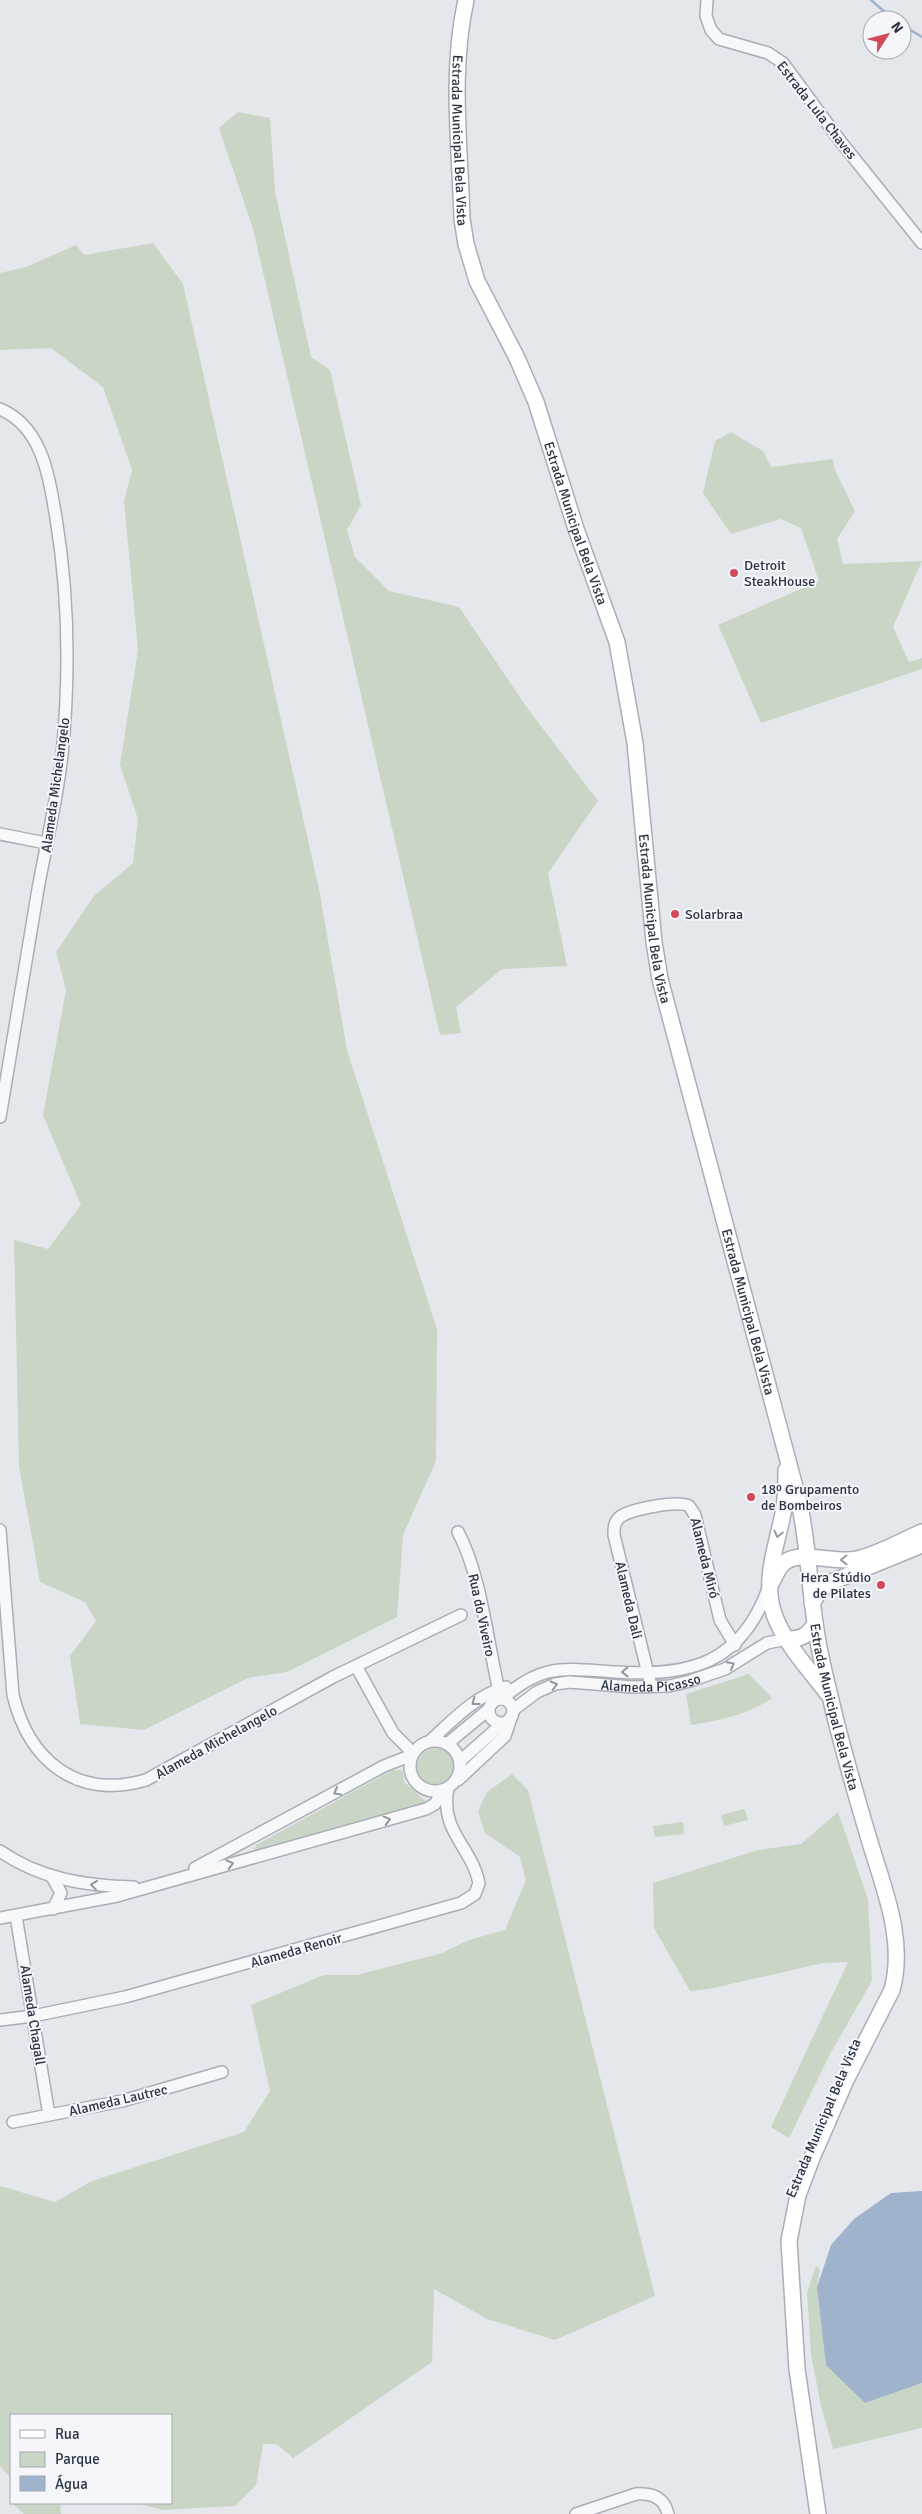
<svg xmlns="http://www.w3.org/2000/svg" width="922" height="2514" font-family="Signika,sans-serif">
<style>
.green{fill:#c9d6c5}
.water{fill:#9fb4cc}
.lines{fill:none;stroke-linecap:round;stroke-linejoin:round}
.stream{stroke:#9fb4cc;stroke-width:2.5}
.minor-casing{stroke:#a9aeb7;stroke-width:14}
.secondary-casing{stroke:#a9aeb7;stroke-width:18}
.minor{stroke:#f7f8fa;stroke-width:11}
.secondary{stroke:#fff;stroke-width:15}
.oneway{stroke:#959aa2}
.oneway2{stroke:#9196a0}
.poi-dot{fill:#d1495b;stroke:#f4f6f9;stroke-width:2}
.labels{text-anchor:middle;stroke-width:4;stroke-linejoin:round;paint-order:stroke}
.street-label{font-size:14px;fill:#2b3445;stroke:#f4f6f9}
.poi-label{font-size:14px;fill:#2b3445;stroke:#f4f6f9;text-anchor:start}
</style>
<rect width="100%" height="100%" fill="#e4e7ec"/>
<g class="green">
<polygon points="238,112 270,118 275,191 311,357 330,370 361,505 347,530 355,557 389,591 459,607 528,709 598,801 548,873 567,966 502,969 456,1007 461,1033 440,1035 253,229 219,128"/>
<polygon points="153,243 183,284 319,889 347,1050 437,1329 436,1461 403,1535 397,1617 287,1672 248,1678 144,1730 80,1724 70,1656 96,1621 85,1602 40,1582 19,1467 14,1240 48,1249 81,1205 43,1115 66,990 56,952 94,896 133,863 138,819 120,765 138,650 124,501 132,470 103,387 51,348 0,350 0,273 26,267 76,245 84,255"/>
<polygon points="731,432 763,451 771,467 833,459 834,468 855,511 837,539 843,564 922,561 893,627 909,662 922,658 922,669 761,723 718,625 819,581 801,528 781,519 731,534 703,493 715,441"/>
<path d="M749,1674L772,1698C748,1715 719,1720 691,1725L686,1694Z"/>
<circle cx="436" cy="1767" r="19"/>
<polygon points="393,1770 402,1770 405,1783 426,1801 423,1806 256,1852 254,1849 256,1845"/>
<polygon points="512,1774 528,1790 655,2296 555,2340 487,2319 434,2289 432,2362 293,2458 277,2444 263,2444 256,2485 235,2506 162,2510 136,2503 171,2503 171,2415 11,2415 11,2478 0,2466 0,2186 55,2202 92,2181 244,2132 270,2091 251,2005 324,1975 357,1975 442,1953 469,1940 505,1930 526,1880 520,1857 485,1833 478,1811 487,1792"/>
<polygon points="745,1809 748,1820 724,1826 721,1815"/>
<polygon points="838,1812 868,1899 872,1981 830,2054 789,2138 771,2127 848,1962 823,1963 709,1989 690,1991 654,1928 653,1883 758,1850 801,1844"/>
<polygon points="683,1822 684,1834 655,1837 653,1826"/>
<polygon points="816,2266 820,2269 817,2287 865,2403 922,2383 922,2428 833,2449 821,2406 811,2354 807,2292"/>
<polygon points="12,2503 60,2503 61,2514 24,2514"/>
</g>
<polygon class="water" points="922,2191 922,2383 865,2403 826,2365 817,2287 831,2245 854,2219 891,2193"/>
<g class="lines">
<g class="stream">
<polyline points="871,0 894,20"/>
<polyline points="902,25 922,37"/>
</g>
<defs>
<g id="minor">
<polyline points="707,0 706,16 711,30 719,39 768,53 783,63 841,142 922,243"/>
<path d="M0,409C43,427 49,478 56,518C69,597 70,675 62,755C57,800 46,845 38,889C26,965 13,1041 0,1117"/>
<polyline points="0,834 46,843"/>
<path d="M0,1530L13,1695C29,1761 77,1800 146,1780L333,1677L461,1615"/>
<path d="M458,1532C482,1576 488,1649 501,1699"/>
<polyline points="356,1666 393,1733 413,1753"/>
<path d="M651,1686L614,1535C614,1528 614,1522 620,1517C631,1509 678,1500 689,1506L695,1515L720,1620L735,1645"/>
<circle cx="501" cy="1711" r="12"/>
<path d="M502,1699C543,1662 566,1669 616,1672C690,1677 741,1663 768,1589"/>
<path id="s1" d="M513,1710L537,1692L555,1684L569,1682L633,1687L669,1686L690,1681L725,1669L767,1643L787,1639"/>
<path d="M431,1740C453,1720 476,1695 506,1687"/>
<circle cx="435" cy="1766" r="25"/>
<polyline points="447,1744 488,1710"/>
<polyline points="460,1761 502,1724"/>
<polyline points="458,1780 505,1736 513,1712"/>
<path d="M0,1851C40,1879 86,1886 134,1887"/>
<polyline points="195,1868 384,1766 412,1755"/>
<polyline points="52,1877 61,1893 53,1909"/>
<polyline points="16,1916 49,2115"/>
<polyline points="0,1918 117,1896 426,1809 435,1804 442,1791"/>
<path d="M0,2020L33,2016L125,1997L461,1903L475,1894L479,1883C472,1847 439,1831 448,1788"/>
<polyline points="13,2122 122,2101 222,2072"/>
<path d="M576,2514L636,2494C651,2493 664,2497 668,2514"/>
</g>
<g id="secondary">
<path id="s2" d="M466,0C450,71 460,147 462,219L466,244L477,281L517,358L536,402L576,529L617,642L635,743L654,942L660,979L799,1502C808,1542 809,1582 815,1622C818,1647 824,1672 830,1696C841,1744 855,1792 869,1839C883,1887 906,1939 892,1990L846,2080L812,2158L798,2195L789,2241L797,2369L818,2514"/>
<path d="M786,1470C786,1483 786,1495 784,1508C778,1543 762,1579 774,1614C784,1643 809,1669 827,1693"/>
<path d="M772,1582C775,1576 779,1566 785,1562C801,1550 837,1564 857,1559C879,1554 901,1541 922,1532"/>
<polyline points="812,1603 820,1591 829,1583 922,1545"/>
<path d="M787,1639C802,1639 807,1636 815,1624"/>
</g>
</defs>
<use href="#minor" class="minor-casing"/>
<use href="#secondary" class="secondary-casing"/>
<use href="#minor" class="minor"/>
<use href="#secondary" class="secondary"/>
</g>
<defs><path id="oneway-chevron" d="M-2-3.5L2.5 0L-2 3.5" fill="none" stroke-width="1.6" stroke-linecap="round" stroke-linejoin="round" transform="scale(1.25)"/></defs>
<g class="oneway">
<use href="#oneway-chevron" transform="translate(778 1534) rotate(103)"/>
<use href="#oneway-chevron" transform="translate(844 1560) rotate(179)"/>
</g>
<g class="oneway2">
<use href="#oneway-chevron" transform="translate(731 1665) rotate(-28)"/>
<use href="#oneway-chevron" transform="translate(625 1672) rotate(179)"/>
<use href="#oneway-chevron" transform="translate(554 1685) rotate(-14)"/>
<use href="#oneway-chevron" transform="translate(475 1702) rotate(143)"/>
<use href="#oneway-chevron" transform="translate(337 1792) rotate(151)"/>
<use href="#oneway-chevron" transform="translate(387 1820) rotate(-15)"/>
<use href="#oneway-chevron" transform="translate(230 1864) rotate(-15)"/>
<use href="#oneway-chevron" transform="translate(94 1885) rotate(-173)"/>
</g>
<g class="poi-dot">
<circle cx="734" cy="573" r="5"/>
<circle cx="675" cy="914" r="5"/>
<circle cx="751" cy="1497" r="5"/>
<circle cx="881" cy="1585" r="5"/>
</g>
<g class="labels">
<g class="street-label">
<text transform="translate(817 110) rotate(52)" y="5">Estrada Lula Chaves</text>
<text dy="5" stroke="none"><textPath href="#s2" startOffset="141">Estrada Municipal Bela Vista</textPath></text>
<text dy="5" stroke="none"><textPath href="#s2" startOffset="546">Estrada Municipal Bela Vista</textPath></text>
<text transform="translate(55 785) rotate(-82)" y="5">Alameda Michelangelo</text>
<text dy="5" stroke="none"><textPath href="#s2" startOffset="951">Estrada Municipal Bela Vista</textPath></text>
<text dy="5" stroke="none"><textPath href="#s2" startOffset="1356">Estrada Municipal Bela Vista</textPath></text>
<text transform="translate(705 1558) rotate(76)" y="5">Alameda Miró</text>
<text transform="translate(629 1600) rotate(77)" y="5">Alameda Dali</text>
<text transform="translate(482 1615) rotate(78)" y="5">Rua do Viveiro</text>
<text dy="5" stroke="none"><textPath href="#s1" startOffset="146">Alameda Picasso</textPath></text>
<text dy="5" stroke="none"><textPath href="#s2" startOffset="1761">Estrada Municipal Bela Vista</textPath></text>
<text transform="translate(216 1742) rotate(-29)" y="5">Alameda Michelangelo</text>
<text transform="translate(296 1950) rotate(-16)" y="5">Alameda Renoir</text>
<text transform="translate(33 2015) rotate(81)" y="5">Alameda Chagall</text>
<text transform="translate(118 2100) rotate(-13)" y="5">Alameda Lautrec</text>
<text transform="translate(823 2118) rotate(-67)" y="5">Estrada Municipal Bela Vista</text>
</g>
<g class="poi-label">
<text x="744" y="570">Detroit<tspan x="744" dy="16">SteakHouse</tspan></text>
<text x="685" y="919">Solarbraa</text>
<text x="761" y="1494">18º Grupamento<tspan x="761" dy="16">de Bombeiros</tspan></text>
<text x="871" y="1582" text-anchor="end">Hera Stúdio<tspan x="871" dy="16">de Pilates</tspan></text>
</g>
</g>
<rect x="10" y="2414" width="162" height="90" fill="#f4f6f9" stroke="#a4a8b1"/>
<rect x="20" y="2430" width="25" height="8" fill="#ffffff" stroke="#a4a8b1"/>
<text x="55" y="2439" font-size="15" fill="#2b3445">Rua</text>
<rect x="20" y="2452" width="25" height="15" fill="#c9d6c5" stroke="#a4a8b1"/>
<text x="55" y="2464" font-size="15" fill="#2b3445">Parque</text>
<rect x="20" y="2476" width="25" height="15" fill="#9fb4cc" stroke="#a4a8b1"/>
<text x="55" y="2489" font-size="15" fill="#2b3445">Água</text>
<g transform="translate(887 35) rotate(54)"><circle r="24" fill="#f4f6f9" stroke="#a4a8b1"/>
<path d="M0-4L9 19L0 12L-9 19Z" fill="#d1495b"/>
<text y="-8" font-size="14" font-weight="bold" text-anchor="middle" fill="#2b3445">N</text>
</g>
</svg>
